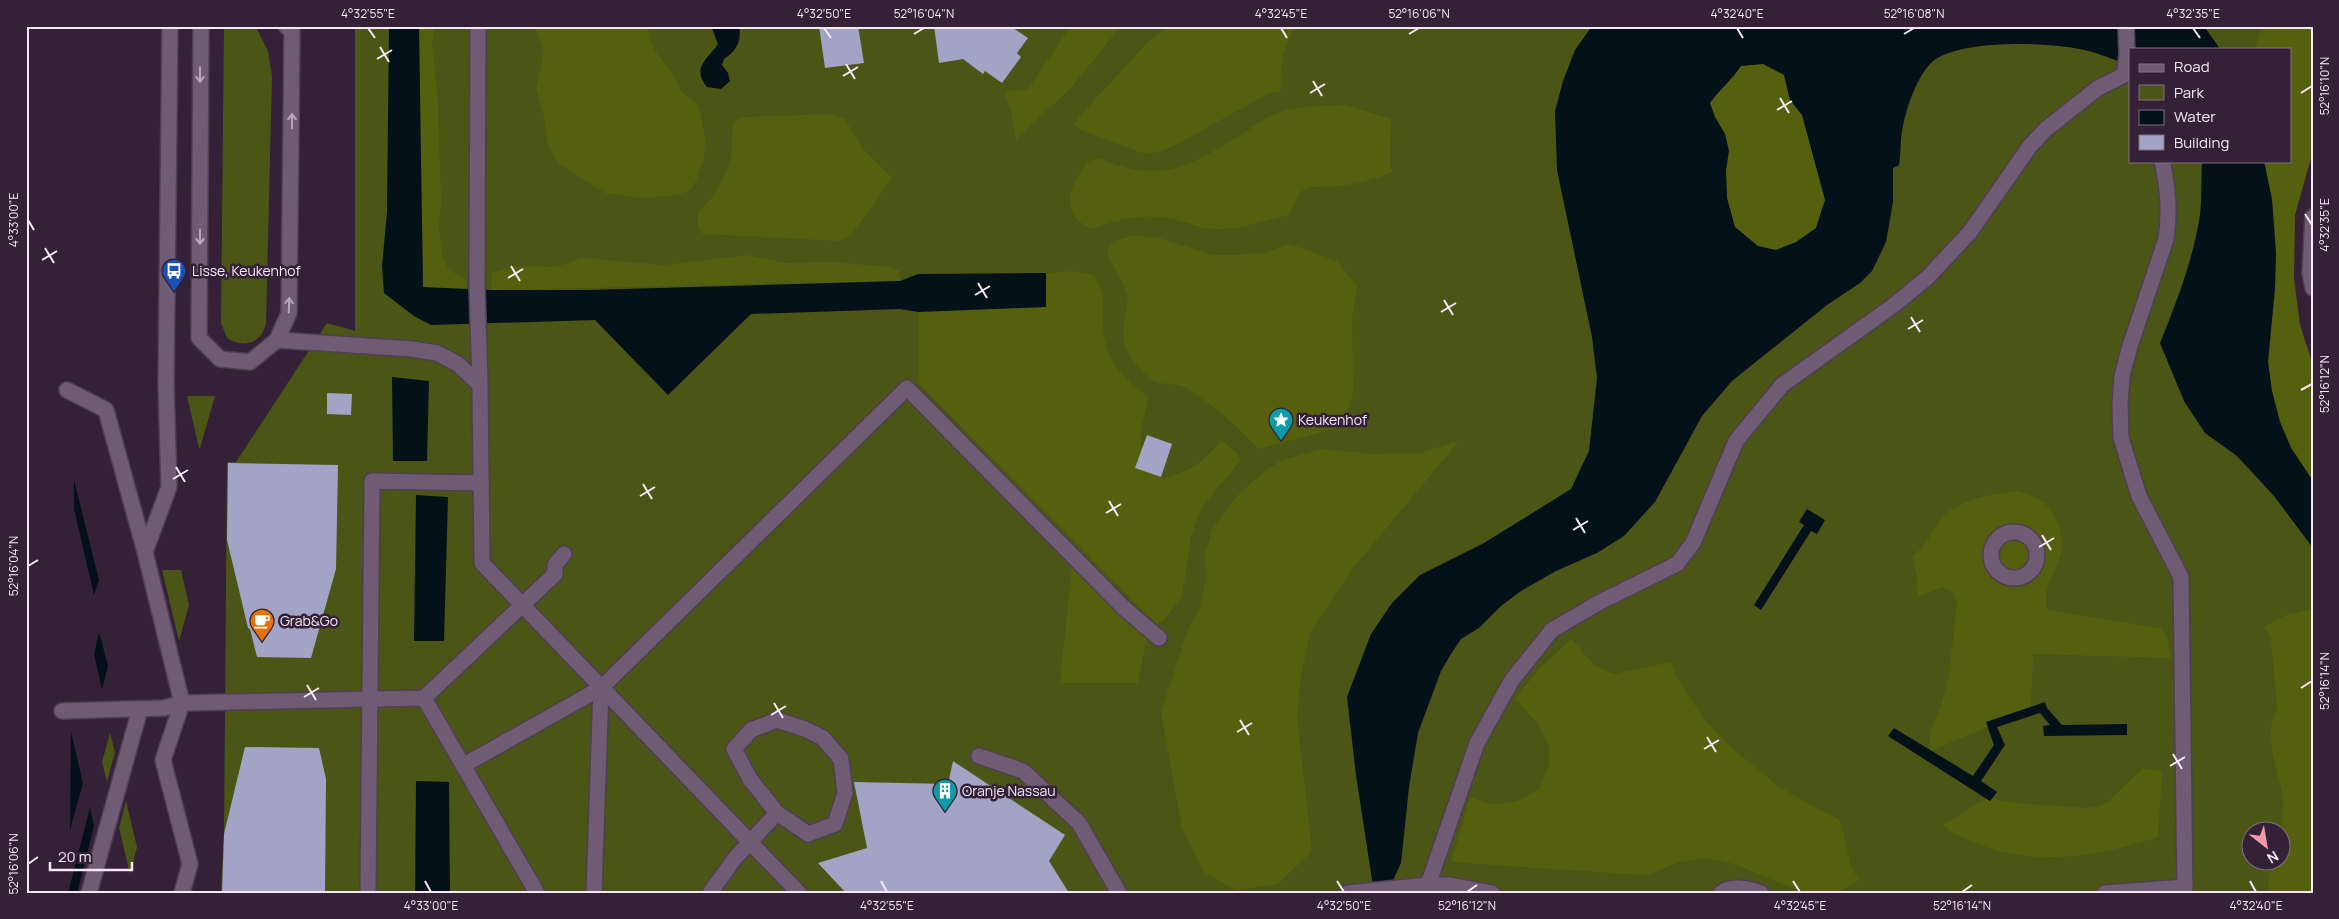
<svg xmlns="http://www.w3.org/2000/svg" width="2339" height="919" font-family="Manrope,sans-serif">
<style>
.green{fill:#4b5515;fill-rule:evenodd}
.forest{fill:#55600e}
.water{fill:#041119;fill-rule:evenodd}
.building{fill:#a1a4c4}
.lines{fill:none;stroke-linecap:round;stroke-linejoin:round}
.minor-casing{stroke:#4f3f52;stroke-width:18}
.minor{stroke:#705b74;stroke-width:15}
.oneway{stroke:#b9a8bc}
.ticks{fill:none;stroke:#f4e7f6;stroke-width:2}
.labels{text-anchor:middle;stroke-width:5;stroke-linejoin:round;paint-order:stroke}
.poi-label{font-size:14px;fill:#f4e7f6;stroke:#342137;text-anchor:start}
.neatline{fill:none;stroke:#f4e7f6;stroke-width:2}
.ticks-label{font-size:12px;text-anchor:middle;fill:#f4e7f6}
</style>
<rect width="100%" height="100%" fill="#342137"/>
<g class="green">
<path d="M224,26L256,27L268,51L272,76L266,323C262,343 244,349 227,338L221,323Z"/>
<path d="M355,26H2313L2285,227L2313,419V893H221L224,834L227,462H236L327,323L355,331ZM2130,49H2290V161H2130ZM2252,832H2282V862H2252Z"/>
<polygon points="187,396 215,396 200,448 199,448"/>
<polygon points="162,570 181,570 189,605 179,641"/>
<polygon points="110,733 115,752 107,782 102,762"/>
<polygon points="126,801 137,847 130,874 119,828"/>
</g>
<g class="forest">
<polygon points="419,26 434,26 432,45 438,102 441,201 439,227 442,256 449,270 466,279 467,290 423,287"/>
<polygon points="535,26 643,26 649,31 654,50 671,72 682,92 698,105 701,116 705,138 704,158 696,181 690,190 677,195 643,198 605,193 558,163 547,141 544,116 536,88 544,52"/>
<polygon points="1071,26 1121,26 1070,89 1016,139 1011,110 1005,94 1011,91 1028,89"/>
<path d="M1168,26H1295C1284,47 1279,66 1281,91L1268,94L1172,147L1157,152L1145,154L1081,130L1075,125L1077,119L1146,44Z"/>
<path d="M2262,26H2313V151L2295,215L2294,278L2300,325L2313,365V481C2295,453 2279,426 2272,392C2265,358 2273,324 2275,290C2278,247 2273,203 2264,161H2290V49H2255Z"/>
<path d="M1763,64L1784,75L1790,100L1802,115L1826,200L1816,228L1796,242L1776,250L1758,246L1735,227L1727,198L1726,170L1729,151L1725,134L1715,117L1710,103C1720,89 1731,81 1741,66Z"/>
<path d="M1345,105L1391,119L1390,164L1392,172C1362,185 1339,187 1307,187L1298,195L1290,215C1267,219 1245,228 1222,229C1202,230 1191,223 1173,219C1147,213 1117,219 1093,229C1065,220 1065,193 1081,172C1083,169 1085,164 1088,162C1091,160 1096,159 1099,158C1160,185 1188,167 1241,135C1252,128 1265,117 1277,113C1298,106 1323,106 1345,105Z"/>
<polygon points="832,114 844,118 864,150 892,178 852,234 840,241 703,234 697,225 698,213 714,195 726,174 732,152 732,133 735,121 744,117"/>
<path d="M1133,236L1156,237L1213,255H1238L1266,252L1290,244L1337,261L1357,286L1352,318L1353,392L1345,426L1258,449C1237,425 1213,405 1186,388C1177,383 1166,385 1156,382C1145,378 1126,354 1124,342C1121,326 1130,306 1127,293C1123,279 1107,259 1107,249L1117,240Z"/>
<polygon points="747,255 784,263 833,262 890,267 899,271 900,281 491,290 492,273 516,266 556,267 582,258 664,265"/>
<path d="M1073,271L1094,275C1108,298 1102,302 1103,326C1105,363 1123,376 1149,398C1144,417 1132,455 1150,470C1154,473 1159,475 1163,478C1191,471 1203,463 1221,440L1236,452L1240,461L1202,507L1191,536L1182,597L1165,619L1157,625L918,383V312L1046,307L1047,273Z"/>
<polygon points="1459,441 1354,567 1310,633 1300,681 1297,718 1312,851 1278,884 1236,890 1204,872 1182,828 1161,713 1188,629 1199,609 1206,580 1205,556 1212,529 1240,493 1266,470 1283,460 1322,449 1371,454 1420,453"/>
<path d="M2016,491C2023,493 2031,495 2038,499C2057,509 2065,536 2060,556C2054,576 2042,589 2047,610L2160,628L2166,635L2171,658L2033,654L2031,708L1929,752L1930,731L1941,705L1949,674L1957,603L1953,592L1942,587L1918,597L1917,576L1912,556C1931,543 1929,532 1943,517C1960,499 1993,494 2016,491Z"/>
<polygon points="1072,567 1147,638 1138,683 1060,683"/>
<polygon points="2313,609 2313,893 2267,893 2270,873 2274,862 2282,862 2283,796 2272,752 2271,727 2277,708 2271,639 2264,627 2284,616"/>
<path d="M1571,639L1594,665L1613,674L1671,662L1677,678L1704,719L1734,750L1778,786L1819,810L1838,819L1842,826L1851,867L1859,880C1818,911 1778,879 1736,865C1731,864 1724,860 1718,860C1708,859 1693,859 1683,861C1668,865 1656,874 1640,875L1451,862L1470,797L1493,805L1517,801L1539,789L1549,766V746L1538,724L1515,699L1538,670Z"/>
<path d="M2143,768L2162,771L2158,837C2095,857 2037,868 1973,842C1962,837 1951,834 1943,825L1984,800L1992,799L2016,803L2087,808L2100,806L2108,802Z"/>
</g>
<g class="water">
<polygon points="389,26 419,26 423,287 490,290 588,290 900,281 918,274 1046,273 1046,307 918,312 900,309 751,314 668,395 595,320 431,325 414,316 384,293 382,266 387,212"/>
<path d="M711,26H739C742,42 736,51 724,59L722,65L728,73L730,81L721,89L707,87C691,67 708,59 718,44Z"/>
<path d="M1592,26H2204L2220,49H2130V65C2113,60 2097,52 2079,49C2048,42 1953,39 1930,64C1915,81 1906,109 1902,131C1900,142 1901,154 1899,165L1893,168V202L1886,242L1872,271L1860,283L1827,305L1732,381L1702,416L1655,502L1624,536L1597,553L1556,571L1521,591L1501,606L1479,628L1461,639L1451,654L1441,671L1418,733L1409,787L1401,863L1394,878L1396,893H1374L1356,775L1347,697L1371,634L1392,603L1420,575L1484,543L1571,489L1589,451L1597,378L1592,337L1557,170L1555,111L1563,81L1575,50ZM1763,64L1784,75L1790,100L1802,115L1825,200L1816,228L1796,242L1776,250L1758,246L1735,227L1727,198L1726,170L1729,151L1725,134L1715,117L1710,103C1720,89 1731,81 1741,66Z"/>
<path d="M2202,161H2264L2272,199L2276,253L2275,288L2268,362L2272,391L2280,422L2291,448L2313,481V548L2274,496L2237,456L2205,433L2184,401L2160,343C2177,301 2193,260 2200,215C2202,198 2201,179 2202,161Z"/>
<polygon points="392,377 429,381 427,461 393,461"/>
<polygon points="74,480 99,580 94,595 74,509"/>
<polygon points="416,495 448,497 444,641 414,641"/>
<polygon points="1807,509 1825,520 1817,534 1811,531 1761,610 1754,605 1804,525 1799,522"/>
<polygon points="99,632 108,666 102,689 94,655"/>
<polygon points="2045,702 2047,708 2062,725 2127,724 2127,735 2044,736 2043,726 2050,725 2040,713 1997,727 2005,745 1981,781 1997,792 1990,801 1888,736 1894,728 1973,776 1994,745 1986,722"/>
<polygon points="71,732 83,783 70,830"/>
<polygon points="416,781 449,782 450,893 415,893"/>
<polygon points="90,808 94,826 77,893 68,893"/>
</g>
<g class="building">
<polygon points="819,26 858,26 864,63 825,68"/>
<polygon points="934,26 1010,26 1028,38 1017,53 1021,57 1002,83 985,71 983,74 963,59 939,63"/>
<polygon points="327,393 352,394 351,415 327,414"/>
<polygon points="1147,435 1172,444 1161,477 1135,468"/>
<polygon points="228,463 338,465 336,569 311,658 257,657 250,629 248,628 227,540"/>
<polygon points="245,747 319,748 326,779 325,893 222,893 224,834"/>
<polygon points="953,761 1065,835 1049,861 1069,893 846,893 818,863 867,848 854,782 948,784"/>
</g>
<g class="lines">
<defs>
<g id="minor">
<polyline points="170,26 166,384 169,487 145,552 182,703 163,760 190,864 182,893"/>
<polyline points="201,26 199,338 220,359 250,362 277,340 289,313 292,32 286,26"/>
<polyline points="478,26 477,286 480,385 482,563 799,893"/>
<path d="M2162,161C2168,187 2170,213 2166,239L2130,346L2122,376L2120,405L2121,438L2139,496L2181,577L2185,893"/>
<polyline points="2313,217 2310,273 2313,288"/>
<polyline points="277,340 412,349 437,353 458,364 480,385"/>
<polyline points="67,390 106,410 145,552"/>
<circle cx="2014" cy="555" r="23"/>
<polyline points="62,711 164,708 182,703 424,698"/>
<polygon points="777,720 805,729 823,738 841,759 845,793 835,824 808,834 777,813 750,779 734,749 751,730"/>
<polyline points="979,756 1023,771 1079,823 1119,893"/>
<polyline points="464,765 601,688 907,388 1124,608 1159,638"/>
<polyline points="1428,885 1448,885 1492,893"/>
<polyline points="89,893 140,709"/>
<polyline points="368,893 372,481 481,483"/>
<polyline points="537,893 424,698 555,574 555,565 564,554"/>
<polyline points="594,893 601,688"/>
<polyline points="710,893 735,858 777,813"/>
<polyline points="1348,893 1428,885 1477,743 1512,680 1552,630 1600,602 1677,564 1693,543 1736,441 1782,385 1894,305 1928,277 1970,232 2030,146 2046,129 2098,88 2124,75 2127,55 2126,26"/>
<path d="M1721,893C1732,885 1749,888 1761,893"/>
<polyline points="2105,893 2185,887"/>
</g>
</defs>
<use href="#minor" class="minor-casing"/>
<use href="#minor" class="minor"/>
</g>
<defs><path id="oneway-shaft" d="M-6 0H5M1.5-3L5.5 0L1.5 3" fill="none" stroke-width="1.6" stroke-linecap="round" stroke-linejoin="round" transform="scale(1.25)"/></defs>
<g class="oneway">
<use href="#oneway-shaft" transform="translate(200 75) rotate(90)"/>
<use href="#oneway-shaft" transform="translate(292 121) rotate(-90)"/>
<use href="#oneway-shaft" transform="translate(200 237) rotate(90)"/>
<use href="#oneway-shaft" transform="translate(289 305) rotate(-88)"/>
</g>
<path class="ticks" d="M368,28L375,38M824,28L831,38M1281,28L1287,38M1737,28L1743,38M2193,28L2200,38M914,34L924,28M1409,34L1419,28M1904,34L1914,28M380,47L389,62M377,59L392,50M846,64L855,79M843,76L858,67M1313,81L1322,96M1310,93L1325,84M2301,93L2312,86M1780,98L1789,113M1777,110L1792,101M2305,214L2312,225M28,220L34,230M45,248L54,263M42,260L57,251M511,266L520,281M508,278L523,269M978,283L987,298M975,295L990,286M1444,300L1453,315M1441,312L1456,303M1911,317L1920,332M1908,329L1923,320M2301,390L2312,384M176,467L185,482M173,479L188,470M643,484L652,499M640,496L655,487M1109,501L1118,516M1106,513L1121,504M1576,518L1585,533M1573,530L1588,521M2042,535L2051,550M2039,547L2054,538M28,566L38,560M307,685L316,700M2301,688L2312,681M304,697L319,688M774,703L783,718M771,715L786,706M1240,720L1249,735M1237,732L1252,723M1707,737L1716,752M1704,749L1719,740M2173,754L2182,769M2170,766L2185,757M28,864L38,857M425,881L431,892M881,881L887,892M1337,881L1344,892M1793,881L1800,892M2250,881L2256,892M1467,892L1477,885M1962,892L1972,885"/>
<defs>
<symbol id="bus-pin" viewBox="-11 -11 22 30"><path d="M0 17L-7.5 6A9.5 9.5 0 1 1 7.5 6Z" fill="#1a4fb4" stroke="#342137"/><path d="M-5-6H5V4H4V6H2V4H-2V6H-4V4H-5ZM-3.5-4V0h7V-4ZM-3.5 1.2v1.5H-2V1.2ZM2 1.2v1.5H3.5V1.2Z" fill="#fff"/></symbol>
<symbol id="sight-pin" viewBox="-11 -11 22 30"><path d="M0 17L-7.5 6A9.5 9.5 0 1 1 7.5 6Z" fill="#0f9aa8" stroke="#342137"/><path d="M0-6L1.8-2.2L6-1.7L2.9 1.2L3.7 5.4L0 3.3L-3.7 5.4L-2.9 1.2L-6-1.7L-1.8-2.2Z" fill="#fff"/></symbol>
<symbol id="cafe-pin" viewBox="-11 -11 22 30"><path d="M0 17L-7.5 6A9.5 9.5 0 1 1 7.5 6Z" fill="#e8710a" stroke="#342137"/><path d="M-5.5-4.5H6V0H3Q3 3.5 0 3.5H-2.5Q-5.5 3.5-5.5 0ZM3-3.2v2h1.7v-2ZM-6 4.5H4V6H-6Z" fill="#fff"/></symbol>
<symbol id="building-pin" viewBox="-11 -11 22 30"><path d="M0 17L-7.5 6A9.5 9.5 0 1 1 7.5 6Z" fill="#0f9aa8" stroke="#342137"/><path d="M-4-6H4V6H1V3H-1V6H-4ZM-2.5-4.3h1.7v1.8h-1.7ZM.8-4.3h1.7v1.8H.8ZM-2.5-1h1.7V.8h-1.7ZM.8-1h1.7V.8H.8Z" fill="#fff"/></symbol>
</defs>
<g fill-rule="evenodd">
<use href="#bus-pin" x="160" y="257" width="28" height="38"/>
<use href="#sight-pin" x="1267" y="406" width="28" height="38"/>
<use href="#cafe-pin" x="248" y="607" width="28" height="38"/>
<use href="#building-pin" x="931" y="777" width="28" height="38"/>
</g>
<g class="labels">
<g class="poi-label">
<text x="192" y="276">Lisse, Keukenhof</text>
<text x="1298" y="425">Keukenhof</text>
<text x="280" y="626">Grab&amp;Go</text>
<text x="962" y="796">Oranje Nassau</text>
</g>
</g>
<rect width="2339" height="919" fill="none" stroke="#342137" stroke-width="55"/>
<rect x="2129" y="48" width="162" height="115" fill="#342137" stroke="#817083"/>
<rect x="2139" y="64" width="25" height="8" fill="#705b74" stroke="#817083"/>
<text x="2174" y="72" font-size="15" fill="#f4e7f6">Road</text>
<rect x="2139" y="85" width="25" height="15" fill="#4b5515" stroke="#817083"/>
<text x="2174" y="98" font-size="15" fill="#f4e7f6">Park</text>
<rect x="2139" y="110" width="25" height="15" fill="#041119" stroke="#817083"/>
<text x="2174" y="122" font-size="15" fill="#f4e7f6">Water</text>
<rect x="2139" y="135" width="25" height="15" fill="#a1a4c4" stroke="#817083"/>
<text x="2174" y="148" font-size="15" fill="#f4e7f6">Building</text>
<g transform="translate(2266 846) rotate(149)"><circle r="24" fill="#342137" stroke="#817083"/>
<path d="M0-4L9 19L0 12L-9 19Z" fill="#f39aaa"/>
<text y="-8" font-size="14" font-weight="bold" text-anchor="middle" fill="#f4e7f6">N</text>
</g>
<path d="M50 862v8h82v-8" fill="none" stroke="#f4e7f6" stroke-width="2.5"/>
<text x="58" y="862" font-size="15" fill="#f4e7f6" stroke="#342137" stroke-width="4" paint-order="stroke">20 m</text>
<rect x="28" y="28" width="2284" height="864" class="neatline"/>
<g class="ticks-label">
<text x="368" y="18">4°32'55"E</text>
<text x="824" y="18">4°32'50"E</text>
<text x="924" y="18">52°16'04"N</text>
<text x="1281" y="18">4°32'45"E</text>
<text x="1419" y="18">52°16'06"N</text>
<text x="1737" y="18">4°32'40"E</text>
<text x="1914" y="18">52°16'08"N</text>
<text x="2193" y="18">4°32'35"E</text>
<text transform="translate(2325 86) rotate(-90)" y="4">52°16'10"N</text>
<text transform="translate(14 220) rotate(-90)" y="4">4°33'00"E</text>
<text transform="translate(2325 225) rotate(-90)" y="4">4°32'35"E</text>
<text transform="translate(2325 384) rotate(-90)" y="4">52°16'12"N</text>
<text transform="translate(14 566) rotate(-90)" y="4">52°16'04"N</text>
<text transform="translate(2325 681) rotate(-90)" y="4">52°16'14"N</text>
<text transform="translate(14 864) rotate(-90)" y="4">52°16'06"N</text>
<text x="431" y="910">4°33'00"E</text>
<text x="887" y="910">4°32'55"E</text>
<text x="1344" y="910">4°32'50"E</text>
<text x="1467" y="910">52°16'12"N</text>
<text x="1800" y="910">4°32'45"E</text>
<text x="1962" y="910">52°16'14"N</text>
<text x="2256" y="910">4°32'40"E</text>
</g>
</svg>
